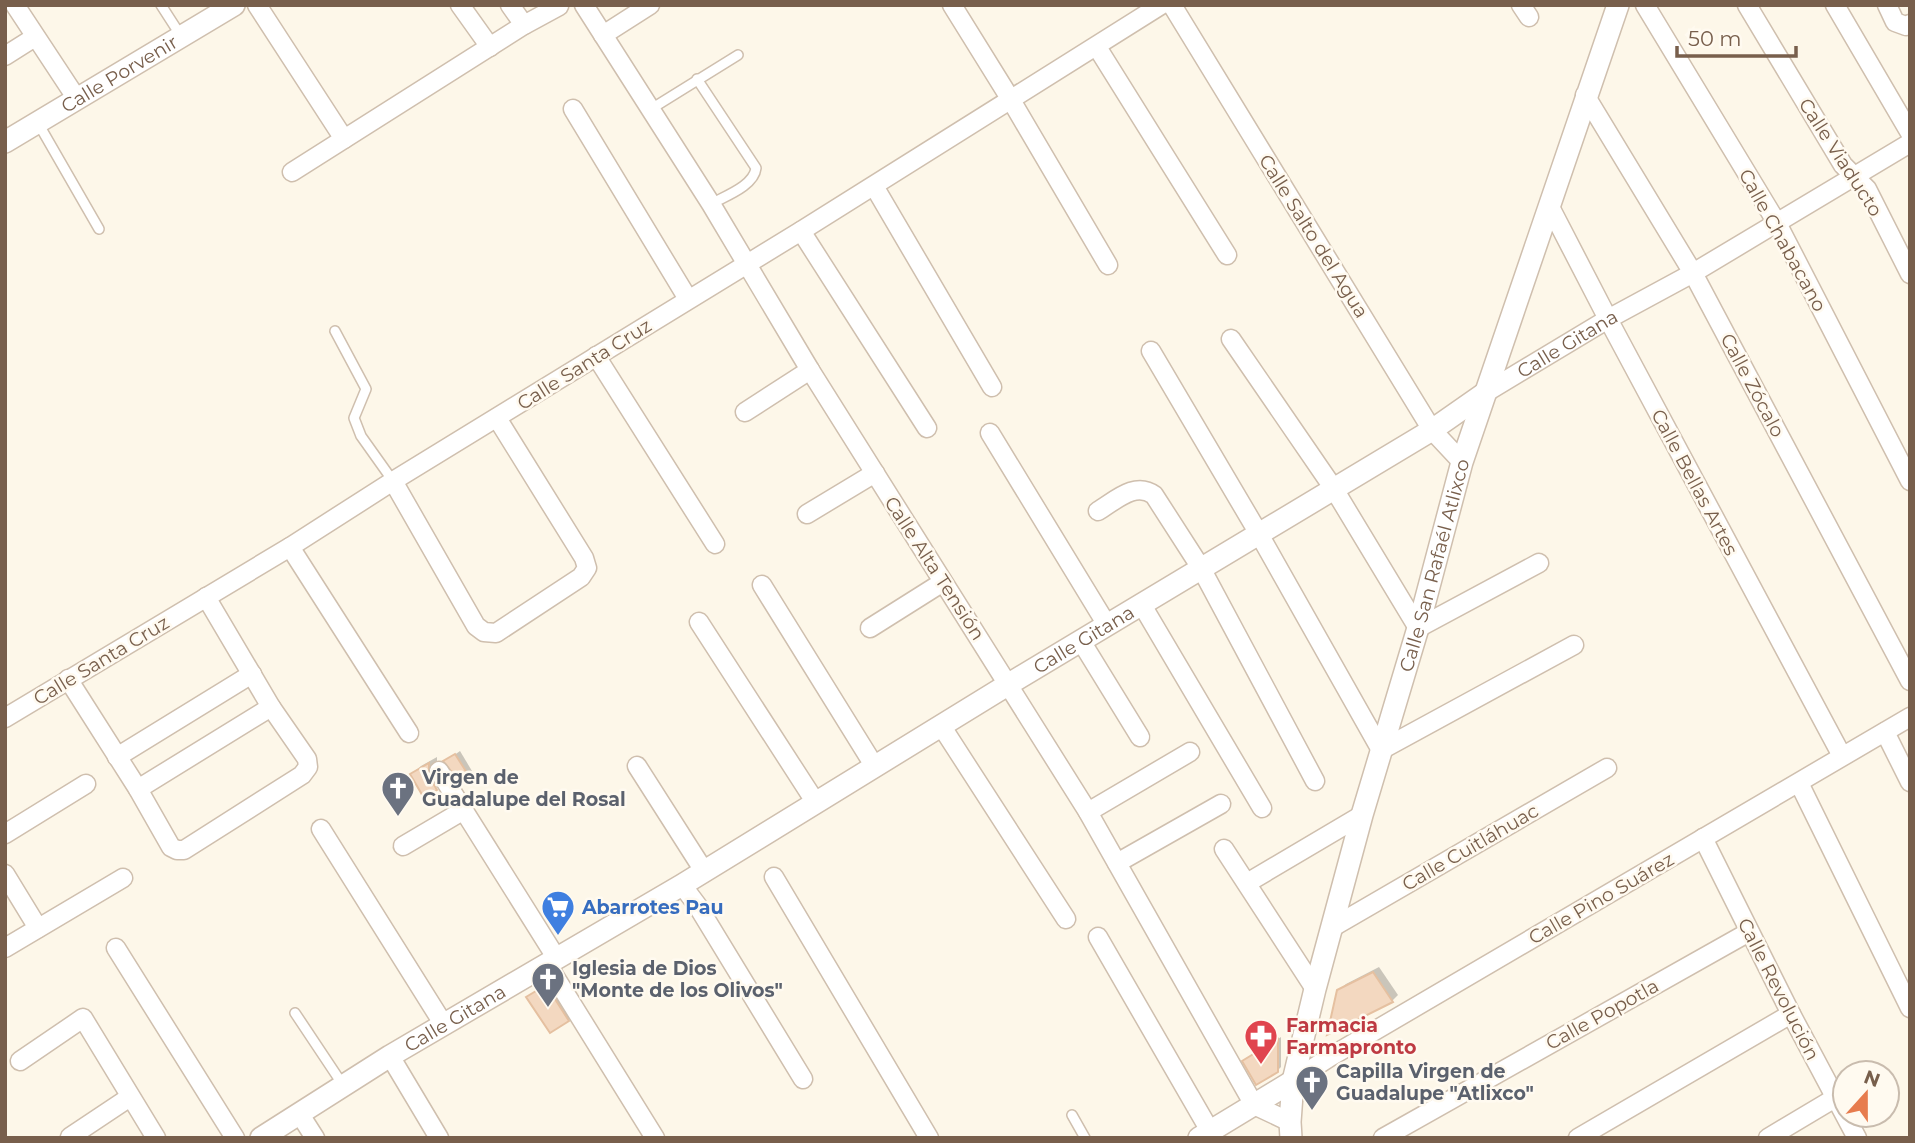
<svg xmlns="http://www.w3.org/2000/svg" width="1915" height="1143" font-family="Montserrat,sans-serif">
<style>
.shadow{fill:#0003}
.building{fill:#f3d8c0;stroke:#e5c0a0;stroke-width:2}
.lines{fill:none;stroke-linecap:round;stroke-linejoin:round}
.service-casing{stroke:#cfbfae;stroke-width:12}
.minor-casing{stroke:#cfbfae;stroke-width:21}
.tertiary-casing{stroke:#cfbfae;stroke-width:24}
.service{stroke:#fff;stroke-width:9}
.minor{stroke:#fff;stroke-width:18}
.tertiary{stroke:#fff;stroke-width:21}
.labels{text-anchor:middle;stroke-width:5;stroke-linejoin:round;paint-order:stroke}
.street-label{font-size:19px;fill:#785f4c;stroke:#fffaf0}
.worship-label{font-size:19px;font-weight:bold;fill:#5b616d;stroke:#fffaf0;text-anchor:start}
.shop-label{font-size:19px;font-weight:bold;fill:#366cbe;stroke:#fffaf0;text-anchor:start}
.health-label{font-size:19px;font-weight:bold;fill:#be3a42;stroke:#fffaf0;text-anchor:start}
</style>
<rect width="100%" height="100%" fill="#fdf7e9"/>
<g class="shadow">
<polygon points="460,751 472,771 468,774 446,761"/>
<polygon points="437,757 437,767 445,780 425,796 412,774 421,766"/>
<polygon points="1379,967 1398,995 1392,1001 1339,990 1346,984"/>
<polygon points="550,983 572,1016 568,1020 529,997"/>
<polygon points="1281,1037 1281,1067 1277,1071 1244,1061"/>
</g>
<g class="building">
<polygon points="455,754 469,776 459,781 443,761"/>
<polygon points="429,763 429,776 437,790 424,798 410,774"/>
<polygon points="1373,972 1393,1002 1327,1035 1337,990"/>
<polygon points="546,985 569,1021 550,1033 526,997"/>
<polygon points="1278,1039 1278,1072 1256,1085 1242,1061"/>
</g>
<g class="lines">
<defs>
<g id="service">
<polyline points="161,5 181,36"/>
<path d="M697,79L756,168C754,186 725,196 711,204"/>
<polyline points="651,109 738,55"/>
<polyline points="38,123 99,229"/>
<polyline points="335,331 366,389 354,418 361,436 393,481"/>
<polyline points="295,1013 343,1085"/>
<polyline points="1072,1115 1085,1138"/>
</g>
<g id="minor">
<polyline points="15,5 77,99"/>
<polyline points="257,5 344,139"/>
<polyline points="460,5 490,47"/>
<polyline points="510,5 524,25"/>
<polyline points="584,5 711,204 810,370 1088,812 1254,1105 1290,1122"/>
<polyline points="952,5 1011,100 1108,265"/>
<polyline points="1172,5 1432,430 1462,462"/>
<polyline points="1521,5 1529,17"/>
<polyline points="1645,5 1777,223 1910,481"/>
<polyline points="1747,5 1843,165 1867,189 1910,274"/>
<polyline points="1835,5 1910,133"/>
<polyline points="1887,5 1895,22 1906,26 1910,24"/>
<polyline points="603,35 650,5"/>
<polyline points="1097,47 1227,255"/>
<polyline points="5,56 35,37"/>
<polyline points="1585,95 1693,273 1910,681"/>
<polyline points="573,109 688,299"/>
<polyline points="292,172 524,25 559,6"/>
<polyline points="874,186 992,387"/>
<polyline points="1550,207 1608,319 1842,756"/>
<polyline points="801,231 927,428"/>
<polyline points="1231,339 1334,489 1418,628 1539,563"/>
<polyline points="1151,351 1259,534 1381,750 1574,645"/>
<polyline points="596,356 715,544"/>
<path id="s1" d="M1485,393L1608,319L1693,273L1910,143"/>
<polyline points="745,412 810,370"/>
<polyline points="990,433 1107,625"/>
<polyline points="393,481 476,626 484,632 496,633 581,577 587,568 584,558 497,418"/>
<path d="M1098,511C1115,501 1135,481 1154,495L1201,568L1315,781"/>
<polyline points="807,514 875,473"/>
<polyline points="290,547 409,733"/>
<polyline points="762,585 875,767"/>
<polyline points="1142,605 1262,808"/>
<polyline points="699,622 816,803"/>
<polyline points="870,628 943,582"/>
<polyline points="1081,641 1140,737"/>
<polyline points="68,679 138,789 171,847 177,850 184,850 302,775 308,767 307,759 271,707 206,597"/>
<polyline points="5,718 290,547 393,481 801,231 1161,5"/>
<polyline points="942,727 1066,919"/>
<polyline points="1885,732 1910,782"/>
<polyline points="117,757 252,674"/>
<polyline points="637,766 704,871"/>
<polyline points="439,771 557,959"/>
<polyline points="1799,783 1910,1008"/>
<polyline points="138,789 271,707"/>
<polyline points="1088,812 1190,752"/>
<polyline points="321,829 444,1025"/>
<polyline points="5,834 86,784"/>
<polyline points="1703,838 1791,1014 1857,1138"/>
<polyline points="403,846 464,810"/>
<polyline points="1224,849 1315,989"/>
<polyline points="1117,863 1221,804"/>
<polyline points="5,874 38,928"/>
<polyline points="774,877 929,1138"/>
<polyline points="1247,883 1362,815"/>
<polyline points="682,885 697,905 803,1079"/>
<polyline points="1333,927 1607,768"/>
<polyline points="1098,937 1210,1131"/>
<polyline points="5,948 123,878"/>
<polyline points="116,948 235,1138"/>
<polyline points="547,964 655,1138"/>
<polyline points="390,1056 439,1138"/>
<polyline points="20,1061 83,1018 156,1138"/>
<polyline points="1293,1081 1330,1057 1910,717"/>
<polyline points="299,1113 315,1138"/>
<polyline points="70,1137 130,1097"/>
<polyline points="1383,1138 1749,932"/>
<polyline points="1578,1138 1791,1014"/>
<polyline points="1768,1138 1835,1098"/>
</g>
<g id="tertiary">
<path id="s2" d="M5,142L234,5"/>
<path id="s3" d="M261,1138L390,1056L682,885L1009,684L1432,430L1485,393"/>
<polyline points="1199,1138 1293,1081"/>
<path id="s4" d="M1291,1138L1290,1122L1293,1081L1315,989L1362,815L1418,628L1462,462L1618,5"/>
</g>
</defs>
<use href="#service" class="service-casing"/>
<use href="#minor" class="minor-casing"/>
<use href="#tertiary" class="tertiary-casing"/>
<use href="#service" class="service"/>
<use href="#minor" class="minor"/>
<use href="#tertiary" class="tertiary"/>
</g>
<defs>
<symbol id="church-pin" viewBox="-11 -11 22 30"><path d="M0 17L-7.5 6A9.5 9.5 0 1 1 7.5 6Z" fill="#6b7280" stroke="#fffaf0"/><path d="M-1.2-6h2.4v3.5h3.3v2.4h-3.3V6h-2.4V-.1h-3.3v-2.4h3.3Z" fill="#fff"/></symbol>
<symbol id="supermarket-pin" viewBox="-11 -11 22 30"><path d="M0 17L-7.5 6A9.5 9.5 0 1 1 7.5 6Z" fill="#3f7fe0" stroke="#fffaf0"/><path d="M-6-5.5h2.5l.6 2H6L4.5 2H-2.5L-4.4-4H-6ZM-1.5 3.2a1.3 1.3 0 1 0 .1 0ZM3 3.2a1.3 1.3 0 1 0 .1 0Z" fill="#fff"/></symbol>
<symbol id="pharmacy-pin" viewBox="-11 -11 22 30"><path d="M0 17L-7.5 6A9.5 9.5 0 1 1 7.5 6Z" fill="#e0444e" stroke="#fffaf0"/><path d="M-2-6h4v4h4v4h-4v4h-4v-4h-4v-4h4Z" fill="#fff"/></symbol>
</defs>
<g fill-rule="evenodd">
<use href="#church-pin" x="379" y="769" width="38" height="52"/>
<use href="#supermarket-pin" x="539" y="888" width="38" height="52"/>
<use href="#church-pin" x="529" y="960" width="38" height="52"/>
<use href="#pharmacy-pin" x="1242" y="1017" width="38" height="52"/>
<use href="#church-pin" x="1293" y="1063" width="38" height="52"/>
</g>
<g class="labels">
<g class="street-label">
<text dy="7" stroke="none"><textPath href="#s2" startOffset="133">Calle Porvenir</textPath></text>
<text transform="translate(1841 157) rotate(57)" y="7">Calle Viaducto</text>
<text transform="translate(1314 236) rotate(58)" y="7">Calle Salto del Agua</text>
<text transform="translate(1783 240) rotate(61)" y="7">Calle Chabacano</text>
<text dy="7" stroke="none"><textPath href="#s1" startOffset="96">Calle Gitana</textPath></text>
<text transform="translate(584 364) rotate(-32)" y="7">Calle Santa Cruz</text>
<text transform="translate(1753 385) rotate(62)" y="7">Calle Zócalo</text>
<text transform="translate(1695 482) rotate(62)" y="7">Calle Bellas Artes</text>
<text dy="7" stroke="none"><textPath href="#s4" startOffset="592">Calle San Rafaél Atlixco</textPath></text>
<text transform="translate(935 568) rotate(57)" y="7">Calle Alta Tensión</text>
<text dy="7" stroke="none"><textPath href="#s3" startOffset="962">Calle Gitana</textPath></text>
<text transform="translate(101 660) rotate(-31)" y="7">Calle Santa Cruz</text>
<text transform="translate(1470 847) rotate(-30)" y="7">Calle Cuitláhuac</text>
<text transform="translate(1601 898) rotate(-30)" y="7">Calle Pino Suárez</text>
<text transform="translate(1779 989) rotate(63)" y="7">Calle Revolución</text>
<text transform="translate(1602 1014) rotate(-29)" y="7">Calle Popotla</text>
<text dy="7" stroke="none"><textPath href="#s3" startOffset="228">Calle Gitana</textPath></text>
</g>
<g class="worship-label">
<text x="422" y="784">Virgen de<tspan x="422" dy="22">Guadalupe del Rosal</tspan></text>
<text x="572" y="975">Iglesia de Dios<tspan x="572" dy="22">"Monte de los Olivos"</tspan></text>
<text x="1336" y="1078">Capilla Virgen de<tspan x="1336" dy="22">Guadalupe "Atlixco"</tspan></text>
</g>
<g class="shop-label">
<text x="582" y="914">Abarrotes Pau</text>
</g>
<g class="health-label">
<text x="1286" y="1032">Farmacia<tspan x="1286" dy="22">Farmapronto</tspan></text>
</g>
</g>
<rect width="1915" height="1143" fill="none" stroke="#785f4c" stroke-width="14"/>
<g transform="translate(1866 1094) rotate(21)"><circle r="33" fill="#fffaf0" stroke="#c9bcae" stroke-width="2"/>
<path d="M0-5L12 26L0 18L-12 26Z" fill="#e77c4e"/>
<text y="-10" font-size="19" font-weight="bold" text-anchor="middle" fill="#785f4c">N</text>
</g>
<path d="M1677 46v10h119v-10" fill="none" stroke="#785f4c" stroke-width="3.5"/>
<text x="1688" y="46" font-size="21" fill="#785f4c" stroke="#fffaf0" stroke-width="5" paint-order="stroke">50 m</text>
</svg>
